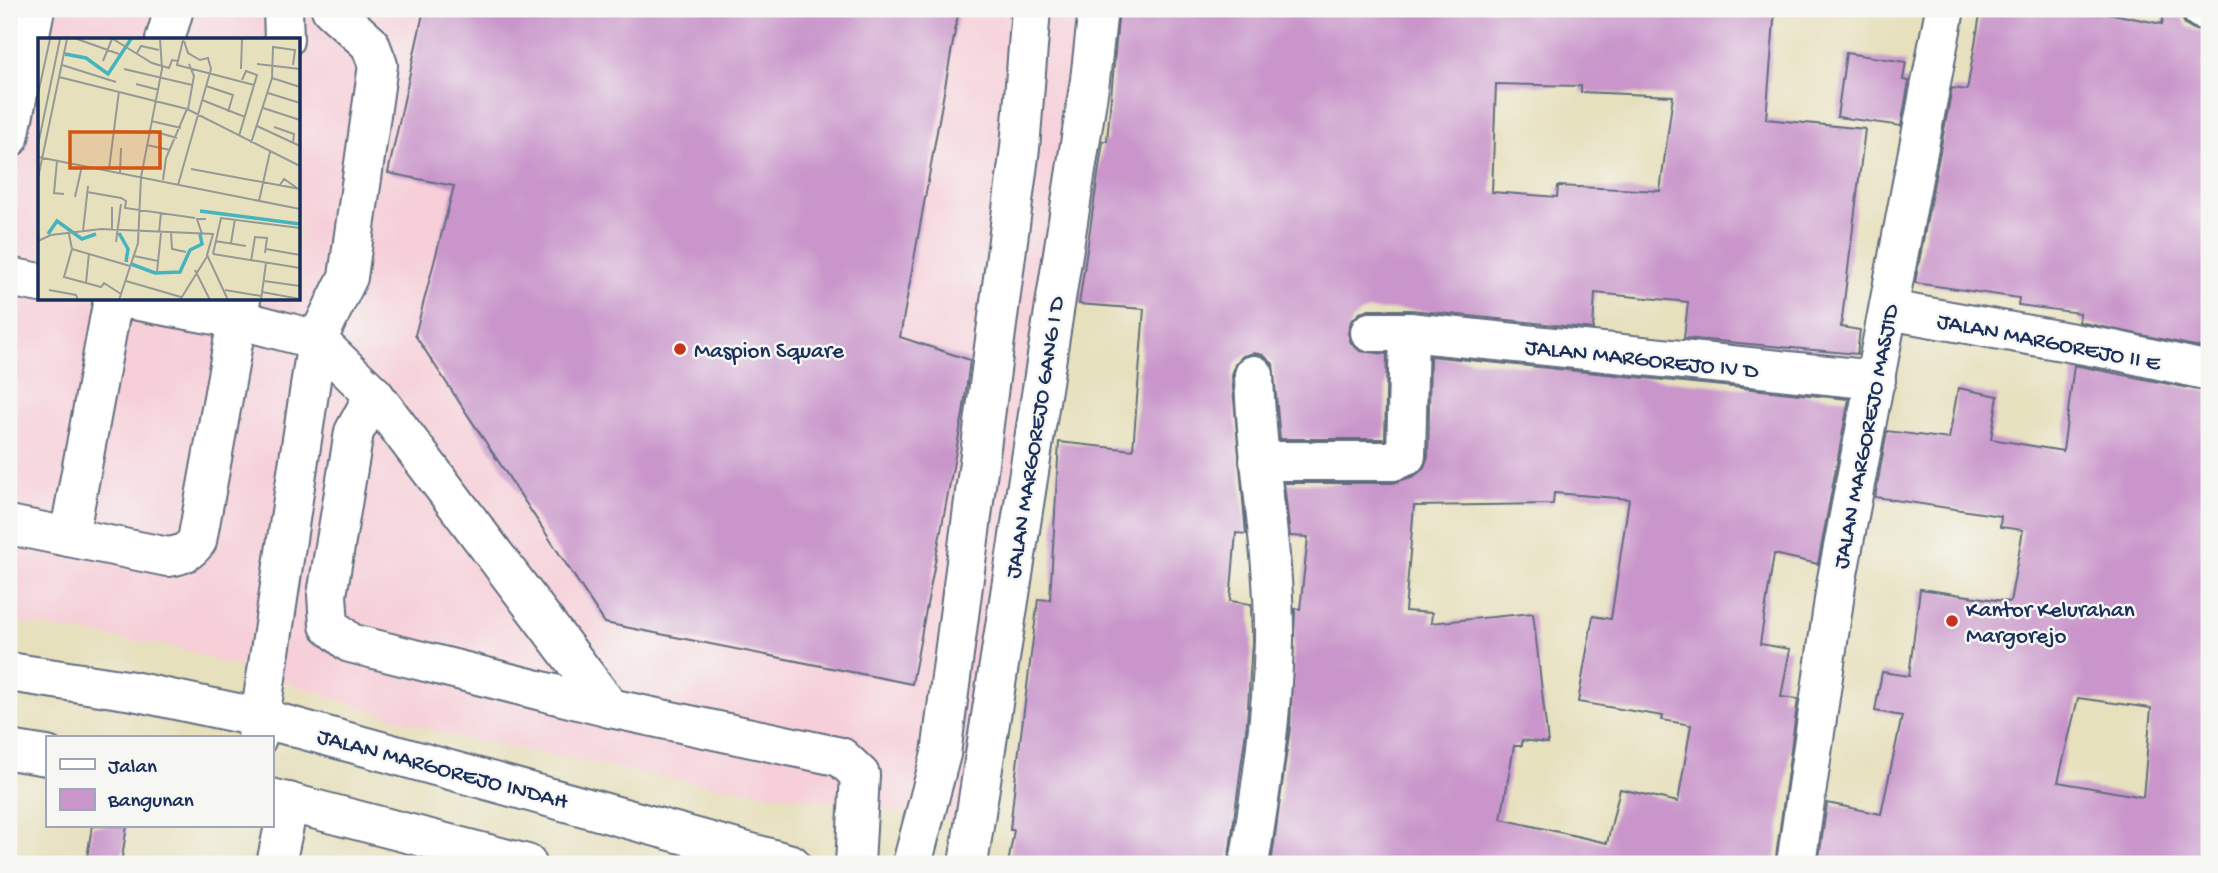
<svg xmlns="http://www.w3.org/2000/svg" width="2218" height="873" font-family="'Gochi Hand',sans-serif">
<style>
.built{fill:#f6cfd8;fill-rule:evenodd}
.building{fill:#c995ca;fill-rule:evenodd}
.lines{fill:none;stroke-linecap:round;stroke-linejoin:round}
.minor-casing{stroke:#626d7f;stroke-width:42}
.major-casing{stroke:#626d7f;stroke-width:42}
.minor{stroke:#fff;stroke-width:38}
.major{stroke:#fff;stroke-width:38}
.poi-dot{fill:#c8321e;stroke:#f6f6f2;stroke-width:2.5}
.labels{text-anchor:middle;stroke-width:5;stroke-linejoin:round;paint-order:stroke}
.street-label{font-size:23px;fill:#1b2f5e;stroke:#f6f6f2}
.poi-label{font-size:23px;fill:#1b2f5e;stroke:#f6f6f2;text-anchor:start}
.inset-river{fill:none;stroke:#45b4be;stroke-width:3.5}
.inset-road{fill:none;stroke:#959997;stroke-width:2}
.view{fill:#d45514;fill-opacity:0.15;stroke:#d45514;stroke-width:3.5}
.inset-edge{fill:none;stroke:#1b2f5e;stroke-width:3.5}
</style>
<rect width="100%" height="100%" fill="#f6f6f2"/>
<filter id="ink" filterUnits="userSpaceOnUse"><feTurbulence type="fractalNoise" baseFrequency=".0143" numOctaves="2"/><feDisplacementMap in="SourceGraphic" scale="14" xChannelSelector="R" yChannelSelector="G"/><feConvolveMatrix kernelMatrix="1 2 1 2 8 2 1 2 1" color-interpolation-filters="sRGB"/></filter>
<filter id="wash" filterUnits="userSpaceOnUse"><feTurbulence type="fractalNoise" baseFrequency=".00686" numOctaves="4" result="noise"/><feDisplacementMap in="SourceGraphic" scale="28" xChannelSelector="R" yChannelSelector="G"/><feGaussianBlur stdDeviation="1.57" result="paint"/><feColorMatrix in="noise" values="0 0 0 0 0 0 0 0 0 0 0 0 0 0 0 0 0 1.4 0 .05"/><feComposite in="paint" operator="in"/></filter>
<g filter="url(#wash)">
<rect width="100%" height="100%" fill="#e7e0bd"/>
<path class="built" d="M9,9H1090L988,825L669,779L448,735L178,648L9,621ZM40,40H299V299H40Z"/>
<g id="blocks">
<g class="building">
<polygon points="424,9 959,9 900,337 970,360 963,414 912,684 605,623 415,335 454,186 388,173"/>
<path d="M1119,9H1775L1766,119L1865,129L1841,327L1860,330L1857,354L1684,338L1688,302L1595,293L1593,329L1411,310H1369L1360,313L1351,321L1348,333L1351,343L1360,351L1387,354L1385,439H1280L1273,364L1263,355L1254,353L1243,356L1235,364L1232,376L1246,534L1236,533L1230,601L1251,604L1252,641L1247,723L1228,864H1008L1014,830H1010L1015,782L1038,599L1050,600L1059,442L1133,450L1144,309L1079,304L1103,141H1107ZM1496,84L1581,86V92L1673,96L1660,191L1558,186L1557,197L1492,192Z"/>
<polygon points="1981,9 2088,9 2162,24 2165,10 2180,14 2185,24 2195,30 2209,32 2209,349 2079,322 2080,313 2018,305 2019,298 1915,283 1952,88 1967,90"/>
<polygon points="1846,53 1906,62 1903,80 1909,81 1901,126 1837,117"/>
<path d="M1430,356L1849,399L1818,564L1774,554L1760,644L1790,649L1781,697L1798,699L1775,864H1271L1290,728L1295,608L1300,609L1308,537L1290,536L1284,483H1393L1414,476L1423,469L1428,457ZM1554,493L1629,499L1611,619L1593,616L1578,702L1663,716L1662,720L1691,725L1678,802L1620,789L1607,843L1501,819L1514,746H1522V740L1548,743L1533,613L1431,623L1432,613L1405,611L1414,506L1553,504Z"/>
<path d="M2074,365L2209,392V856L2203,855L2202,864H1818L1827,803L1881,814L1902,716L1875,711L1882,672L1909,676L1920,589L2010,602L2023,530L2000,527L2001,516L1875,497L1887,431L1949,439L1958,388L1998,396L1991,439L2063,451ZM2078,698L2151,708L2143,797L2058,782Z"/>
<polygon points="92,826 127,826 121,864 86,864"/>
</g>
</g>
</g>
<g filter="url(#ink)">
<use href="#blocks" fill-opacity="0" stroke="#626d7f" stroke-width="2"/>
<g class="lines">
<defs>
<g id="minor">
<polyline points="283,9 284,40"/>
<polyline points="2201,9 2209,11"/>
<polyline points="165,40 174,9"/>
<polyline points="9,138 35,9"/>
<polyline points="9,277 40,283"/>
<polyline points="128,299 237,319 317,340 374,395 610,708"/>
<polyline points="1889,310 2118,351 2209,371"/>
<polyline points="1370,332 1409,332 1876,380"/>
<polyline points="374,395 354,432 327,595 329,625 350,643 610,708 841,757 860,775 855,864"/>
<polyline points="1259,461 1393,461 1406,456 1409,332"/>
<path d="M9,525L168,557C182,555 189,552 197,541L241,299"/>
<polyline points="69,537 113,299"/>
<polyline points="257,738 317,340 348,277 378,65 370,44 331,9"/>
<polyline points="276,864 289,802"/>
<polyline points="912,864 941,754 1020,148 1031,9"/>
<polyline points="968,864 1090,80 1098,9"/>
<path d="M1249,864C1261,791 1272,716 1274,641C1275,552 1256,464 1254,375"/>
<polyline points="1796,864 1837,579 1945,9"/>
</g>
<g id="major">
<polyline points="9,672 133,691 261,718 791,864"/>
<polyline points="9,750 47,756"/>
<polyline points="271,798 527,864"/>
</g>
</defs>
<use href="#minor" class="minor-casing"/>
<use href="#major" class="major-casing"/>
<use href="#minor" class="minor"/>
<use href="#major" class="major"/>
</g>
</g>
<g class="poi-dot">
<circle cx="680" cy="349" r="7"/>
<circle cx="1952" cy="621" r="7"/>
</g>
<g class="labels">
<g class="street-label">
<text transform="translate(2049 340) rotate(11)" y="8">JALAN MARGOREJO II E</text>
<text transform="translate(1642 357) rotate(6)" y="8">JALAN MARGOREJO IV D</text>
<text transform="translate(1864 436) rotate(-79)" y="8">JALAN MARGOREJO MASJID</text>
<text transform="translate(1033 437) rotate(-81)" y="8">JALAN MARGOREJO GANG I D</text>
<text transform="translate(443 767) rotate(15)" y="8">JALAN MARGOREJO INDAH</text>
</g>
<g class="poi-label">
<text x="694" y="357">Maspion Square</text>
<text x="1966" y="616">Kantor Kelurahan<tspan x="1966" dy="26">Margorejo</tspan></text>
</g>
</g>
<g transform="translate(38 38)">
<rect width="262" height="262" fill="#e7e0bd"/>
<path class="inset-river" d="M27,16L48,20L70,36L93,1M162,173L262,186M81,195L90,211L88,224M10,196L19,183L44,201L58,196M93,226L117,235L142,234L152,212L164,206L162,196"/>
<path class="inset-road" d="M39,1L81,16M75,1L114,25L131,30L134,22L140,23M145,2L139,27L216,47M99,15L103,8L121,12M65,23L74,1M219,26L262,31M24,27L78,44M86,31L154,47M203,31L204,1M21,39L149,71L262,128M234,40L262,49M98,46L121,52M168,48L195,57L190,74M230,55L262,65M0,56L12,1M164,62L207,79M225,70L262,82M150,71L156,38L151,26M113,83L143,90M219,88L262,108M236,89L256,96L255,105M111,92L139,100M77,93L111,95M201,98L219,37L208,33L204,42M213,105L234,40L235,9L257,12L255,27M0,107L22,1M109,107L132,112M0,119L262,171M19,123L16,155L26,156M71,131L81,53M153,131L262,151M82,135L83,110M0,140L29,1M125,142L128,120L149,71M140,147L173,31L170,20L162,22L150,15L146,3M242,147L246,141L259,150M49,154L83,160L88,163L87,170L157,180M37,159L44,128M221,163L232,114M74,169V191M45,193L50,148M121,195L123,174M133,195L134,211L148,214M31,196L34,211L26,239L63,249L66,245L83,256M164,196L159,181H168M0,203L13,197L63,191L175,196L169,217L190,262M177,203L208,208M78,204L83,166M193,205L197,181M34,211L92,228M228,211L262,217M175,216L183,180L262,190M175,216L262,230M96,218L120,223M213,223L217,199L229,200L227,215M157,232L172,262M119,234L123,195M88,243L143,259M226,243L262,248M48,245L51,215M11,252L38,257L40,262M187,252L223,258M224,254L262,261M81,262L100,205L103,139L124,31L122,1M142,262L170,217M223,262L228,225"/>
<path class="view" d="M32,94H122V130H32Z"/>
<rect width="262" height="262" class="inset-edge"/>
</g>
<rect width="2218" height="873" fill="none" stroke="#f6f6f2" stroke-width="35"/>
<rect x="46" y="736" width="228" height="91" fill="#f6f6f2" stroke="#9ea6b7" stroke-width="2"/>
<rect x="60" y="759" width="35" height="10" fill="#ffffff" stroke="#9ea6b7" stroke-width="2"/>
<text x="108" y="772" font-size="21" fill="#1b2f5e">Jalan</text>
<rect x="60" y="789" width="35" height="21" fill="#c995ca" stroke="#9ea6b7" stroke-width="2"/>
<text x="108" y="806" font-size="21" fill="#1b2f5e">Bangunan</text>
</svg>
